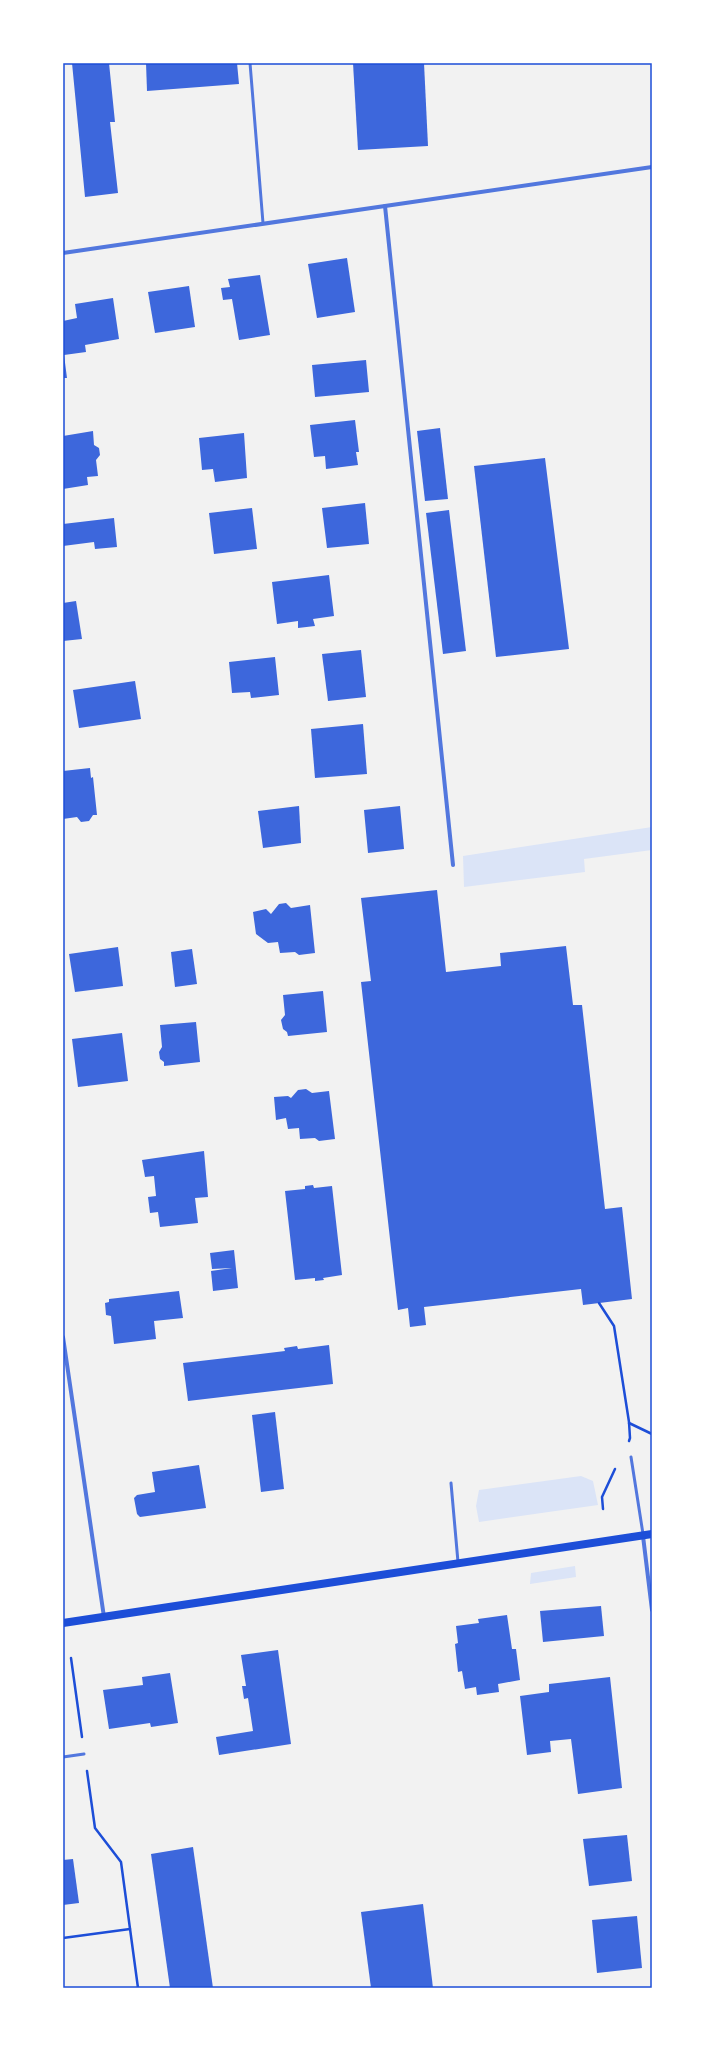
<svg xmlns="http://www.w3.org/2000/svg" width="715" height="2051" font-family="'Asap Condensed',sans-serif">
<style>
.green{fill:#dbe4f7}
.building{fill:#3d67dc}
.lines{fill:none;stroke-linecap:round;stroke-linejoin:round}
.path{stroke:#1d4ed8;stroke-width:2.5}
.service{stroke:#5277de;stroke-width:3}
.minor{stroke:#5277de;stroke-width:4}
.secondary{stroke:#1d4ed8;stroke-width:8}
.neatline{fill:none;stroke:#1d4ed8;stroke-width:1.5}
</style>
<rect width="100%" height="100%" fill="#f2f2f2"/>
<g class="green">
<polygon points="652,827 652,850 584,859 585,872 464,887 463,856"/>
<polygon points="581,1476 593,1481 598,1505 479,1522 476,1506 479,1490"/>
<polygon points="575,1566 576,1577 530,1584 531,1573"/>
</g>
<g class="building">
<polygon points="72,63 109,63 115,122 110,122 118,193 85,197"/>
<polygon points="146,63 237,63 239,84 147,91"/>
<polygon points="353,63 424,63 428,146 358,150"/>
<polygon points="347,258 355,312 317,318 308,264"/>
<polygon points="260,275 270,335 239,340 232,299 223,300 221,288 230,287 228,279"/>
<polygon points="189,286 195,327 155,333 148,292"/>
<polygon points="113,298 119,339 85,345 86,352 64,355 67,378 63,378 63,321 77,318 75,304"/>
<polygon points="366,360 369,392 315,397 312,365"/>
<polygon points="355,420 359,452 356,452 358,465 326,469 325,456 314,457 310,425"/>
<polygon points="440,428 448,499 425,501 417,431"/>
<polygon points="93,431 94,445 99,448 100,455 96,460 98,476 87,477 88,485 63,489 63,436"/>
<polygon points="244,433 247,478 215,482 213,469 202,470 199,438"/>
<polygon points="545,458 569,649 496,657 474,466"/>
<polygon points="365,503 369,544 327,548 322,508"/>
<polygon points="252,508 257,549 214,554 209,513"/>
<polygon points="449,510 466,651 443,654 426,513"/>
<polygon points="114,518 117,547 95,549 94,542 63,546 63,524"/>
<polygon points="329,575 334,616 313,619 315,626 298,628 298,621 277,624 272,582"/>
<polygon points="76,601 82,639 63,641 63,603"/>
<polygon points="361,650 366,697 328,701 322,654"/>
<polygon points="275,657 279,695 251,698 250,692 232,693 229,662"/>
<polygon points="135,681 141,719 79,728 73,690"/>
<polygon points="363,724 367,774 315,778 311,729"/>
<polygon points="90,768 91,778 93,777 97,815 93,815 89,821 81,822 77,817 63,819 63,771"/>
<polygon points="299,806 301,843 263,848 258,811"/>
<polygon points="400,806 404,849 368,853 364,810"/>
<polygon points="437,890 446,972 501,966 500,953 566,946 573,1005 582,1005 605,1209 622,1207 632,1299 583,1305 581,1289 424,1307 426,1325 410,1327 408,1308 398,1310 361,982 371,981 361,898"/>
<polygon points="286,903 291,908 310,905 315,953 299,955 295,952 280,953 278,942 268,943 256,934 253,912 266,909 271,914 279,904"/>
<polygon points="118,947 123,986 75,992 69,954"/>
<polygon points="192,949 197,984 175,987 171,952"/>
<polygon points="323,991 327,1032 288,1036 287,1032 283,1029 281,1020 285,1015 283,995"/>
<polygon points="196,1022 200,1062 164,1066 164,1062 160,1059 159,1052 162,1047 160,1025"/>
<polygon points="122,1033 128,1081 78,1087 72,1039"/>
<polygon points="306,1089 312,1093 329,1091 335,1139 319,1141 315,1138 300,1139 299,1128 288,1129 286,1118 276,1120 274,1097 288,1096 291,1098 298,1090"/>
<polygon points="204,1151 208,1197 195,1198 198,1223 160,1227 158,1212 150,1213 148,1197 156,1196 154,1176 145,1177 142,1160"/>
<polygon points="313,1185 314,1188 332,1186 342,1275 323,1278 324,1280 315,1281 315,1278 295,1280 285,1191 305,1189 305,1186"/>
<polygon points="234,1250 238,1288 213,1291 211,1271 232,1268 212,1269 210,1253"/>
<polygon points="179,1291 183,1318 154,1321 156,1339 114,1344 111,1316 106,1315 105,1303 109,1302 109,1299"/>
<polygon points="329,1345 333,1384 188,1401 183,1363 285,1351 284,1348 297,1346 298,1349"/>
<polygon points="275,1412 284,1489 261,1492 252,1415"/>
<polygon points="199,1465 206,1508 140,1517 137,1514 134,1498 137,1495 155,1492 152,1472"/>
<polygon points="601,1606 604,1636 543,1642 540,1611"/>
<polygon points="507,1615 512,1649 516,1649 520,1680 498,1684 499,1692 477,1695 476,1687 465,1689 462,1671 458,1672 455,1644 458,1643 456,1626 479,1623 478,1619"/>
<polygon points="278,1650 291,1744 219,1755 216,1737 253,1731 248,1698 244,1699 242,1686 246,1686 241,1655"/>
<polygon points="170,1673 178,1723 151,1727 150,1723 109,1729 103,1690 143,1685 142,1677"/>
<polygon points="610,1677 622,1788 578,1794 571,1739 550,1741 551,1752 527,1755 520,1696 549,1692 549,1684"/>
<polygon points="627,1835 632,1881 589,1886 583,1839"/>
<polygon points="193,1847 213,1988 170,1988 151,1854"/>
<polygon points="73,1859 79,1903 63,1905 63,1860"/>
<polygon points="423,1904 433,1988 371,1988 361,1912"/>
<polygon points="637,1916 642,1968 597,1973 592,1920"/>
</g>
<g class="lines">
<g class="path">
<polyline points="599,1303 614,1326 629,1422 630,1438 629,1441"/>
<polyline points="629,1423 652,1434"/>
<polyline points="603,1509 602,1497 615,1469"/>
<polyline points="71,1658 82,1737"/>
<polyline points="87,1771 95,1828 121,1862 138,1988"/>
<polyline points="63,1938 130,1929"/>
</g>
<g class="service">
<polyline points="250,63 263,223"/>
<polyline points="631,1457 643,1534"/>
<polyline points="451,1483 458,1562"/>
<polyline points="63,1757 84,1754"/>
</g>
<g class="minor">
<polyline points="385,206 453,865"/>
<polyline points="63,253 652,167"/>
<polyline points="63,1337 104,1617"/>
<polyline points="643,1536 652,1610"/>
</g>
<polyline class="secondary" points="63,1623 652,1534"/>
</g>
<rect width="715" height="2051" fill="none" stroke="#ffffff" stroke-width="128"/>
<rect x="64" y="64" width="587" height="1923" class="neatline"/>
</svg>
